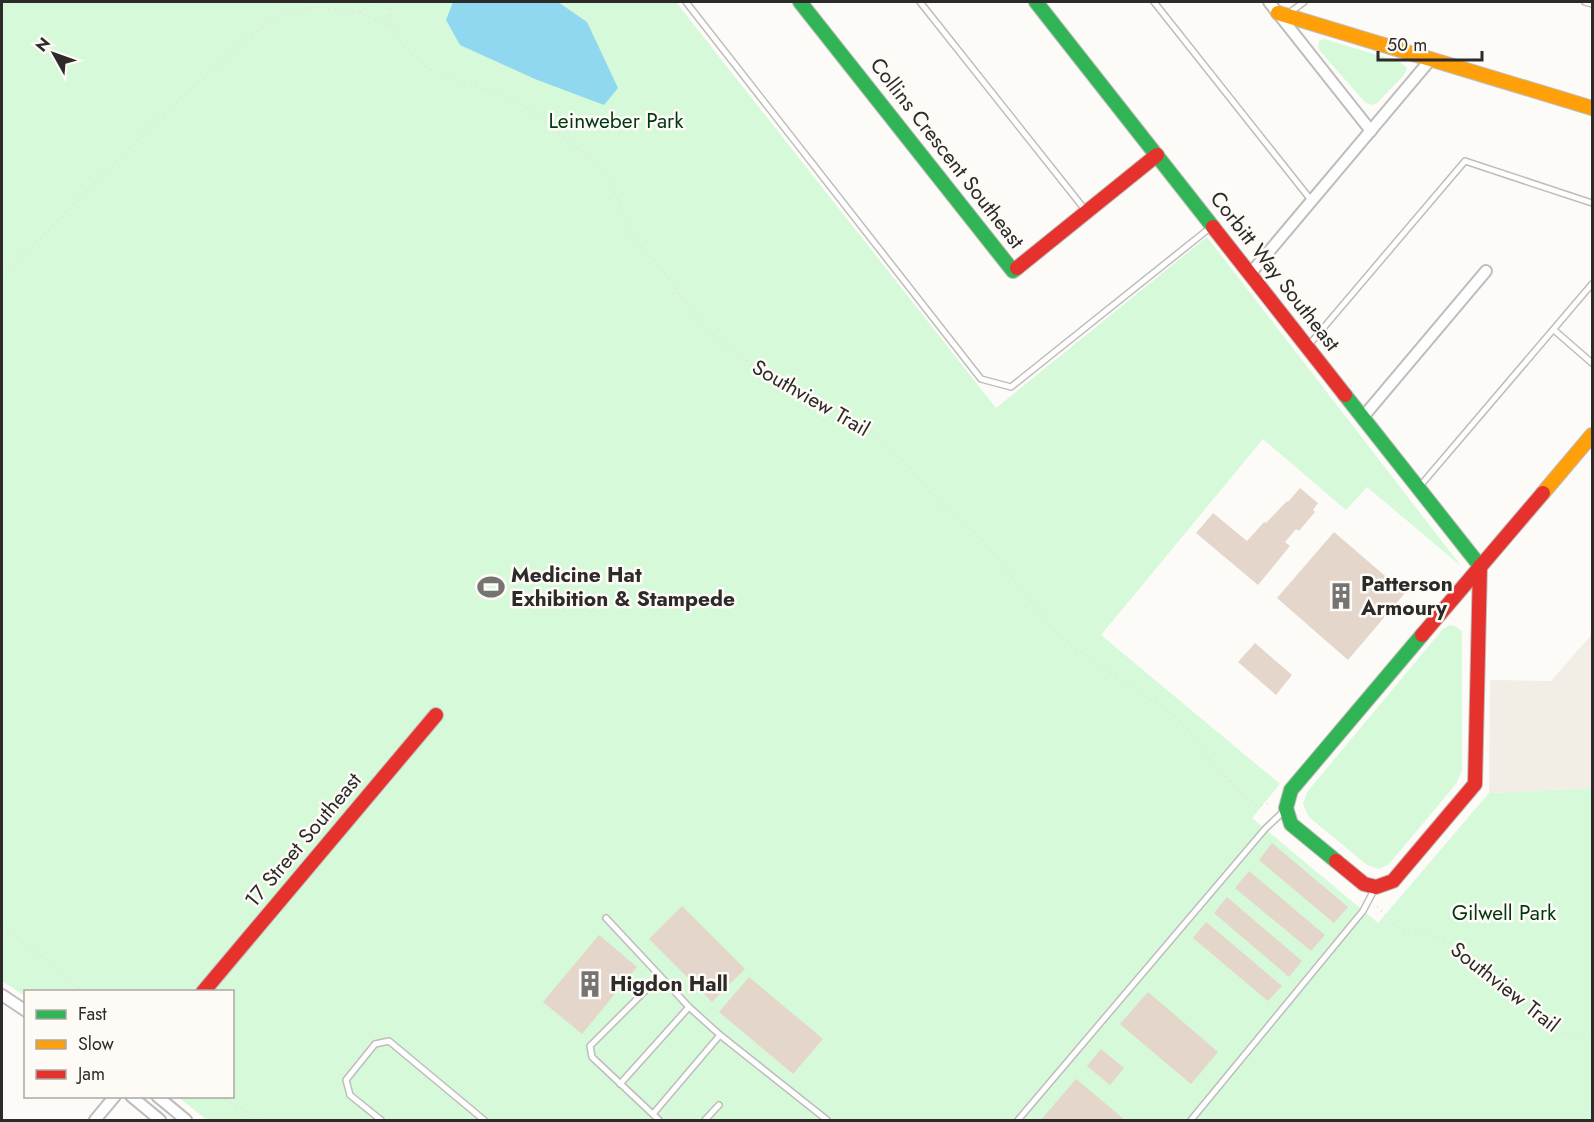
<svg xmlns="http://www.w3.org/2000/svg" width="1594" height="1122" font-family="Jost,sans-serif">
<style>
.built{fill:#f2eee6}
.green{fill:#d5f9d9}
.water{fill:#90d8f0}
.building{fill:#e5d6cb}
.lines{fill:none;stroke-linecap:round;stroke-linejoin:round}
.lane-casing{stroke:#bfbdbb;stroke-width:8}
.street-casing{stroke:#bfbdbb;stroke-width:14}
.fast-casing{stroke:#bfbdbb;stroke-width:16}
.slow-casing{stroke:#bfbdbb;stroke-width:16}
.jam-casing{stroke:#bfbdbb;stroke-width:16}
.path{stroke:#e5e5e4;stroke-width:2;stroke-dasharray:1.5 4.5;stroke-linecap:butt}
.lane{stroke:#fffefe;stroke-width:5}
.street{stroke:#fffefe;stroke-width:10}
.fast{stroke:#30b455;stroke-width:14}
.slow{stroke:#ff9f0a;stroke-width:14}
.jam{stroke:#e5322d;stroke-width:14}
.labels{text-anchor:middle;stroke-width:5;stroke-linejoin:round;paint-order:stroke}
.park-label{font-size:21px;fill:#003713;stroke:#fefbf7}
.street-label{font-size:21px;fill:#2c2b2a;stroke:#fefbf7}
.poi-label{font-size:21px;font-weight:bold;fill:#2c2b2a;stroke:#fefbf7;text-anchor:start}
</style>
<rect width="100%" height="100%" fill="#fdfbf8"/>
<polygon class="built" points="1592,634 1592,788 1489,793 1490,680 1551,681"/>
<g class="green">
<polygon points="2,2 676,2 996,408 1207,237 1461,566 1367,487 1346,510 1263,439 1101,635 1280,784 1252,818 1378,923 1489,793 1592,788 1592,1120 207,1120 178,1097 232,1096 232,992 26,992 25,996 2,981"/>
<polygon points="1324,39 1400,62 1407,68 1404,75 1377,103 1371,105 1365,102 1319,50 1318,46 1319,41"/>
<polygon points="1450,625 1457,627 1462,632 1462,770 1456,784 1389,864 1379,869 1367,865 1309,817 1303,804 1307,792 1443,629"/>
</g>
<polygon class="water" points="453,2 558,2 587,22 618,88 604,105 535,79 460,45 446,20"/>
<g class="building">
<polygon points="1300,488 1318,503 1313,510 1315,512 1299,531 1296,529 1285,542 1290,546 1258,585 1196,533 1213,513 1247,541 1264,522 1266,523 1287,501 1288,502"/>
<polygon points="1334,532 1405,593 1348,660 1277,598"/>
<polygon points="1255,643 1292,675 1276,695 1238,662"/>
<polygon points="1272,843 1348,907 1334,923 1259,860"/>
<polygon points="1249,871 1325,935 1311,951 1235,888"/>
<polygon points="1227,897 1302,961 1289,977 1214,913"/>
<polygon points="682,906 745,969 712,1002 649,939"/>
<polygon points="1206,922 1282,986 1268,1001 1193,938"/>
<polygon points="599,935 637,967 582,1034 543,1002"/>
<polygon points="749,977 823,1039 793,1074 719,1012"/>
<polygon points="1148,992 1218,1052 1191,1084 1120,1024"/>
<polygon points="1101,1049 1124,1068 1110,1085 1087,1066"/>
<polygon points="1076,1079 1125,1120 1041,1120"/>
</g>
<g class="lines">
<defs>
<g id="lane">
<polyline points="686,2 981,379 1011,387 1211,227"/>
<polyline points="920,2 1086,211"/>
<polyline points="1154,2 1311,200"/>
<polyline points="1585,2 1592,4"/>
<polyline points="1289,13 1304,2"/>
<polyline points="1554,330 1592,363"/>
<polyline points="1308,346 1465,161 1592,203"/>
<polyline points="1420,486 1592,284"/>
<polyline points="606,918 689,1007 720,1035 827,1120"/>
<polyline points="620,1084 689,1007"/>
<polyline points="653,1114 720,1035"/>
<polyline points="381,1120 350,1095 346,1080 375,1044 389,1041 484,1120"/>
<polyline points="659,1120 592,1057 590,1046 660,976"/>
<polyline points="705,1120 719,1105"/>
<polyline points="1018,1120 1265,829 1285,810"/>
<polyline points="1191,1120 1363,911 1375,888"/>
</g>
<g id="street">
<polyline points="1269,2 1371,131"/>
<polyline points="1250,274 1431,59"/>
<polyline points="1363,417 1486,271"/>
<polyline points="2,995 26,1011"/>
<polyline points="131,1096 160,1120"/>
<polyline points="157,1096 186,1120"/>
<polyline points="95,1120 115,1096"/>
</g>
<g id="fast">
<polyline points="800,2 1013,271 1017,268"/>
<polyline points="1036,2 1213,227"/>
<polyline points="1345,395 1480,566"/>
<polyline points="1336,861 1291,824 1286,808 1291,790 1422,635"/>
</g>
<g id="slow">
<polyline points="1278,13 1592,108"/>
<polyline points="1543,493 1592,435"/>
</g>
<g id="jam">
<polyline points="1213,227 1345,395"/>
<polyline points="1017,268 1157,155"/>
<polyline points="1422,635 1543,493"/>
<polyline points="1336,861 1364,884 1376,887 1393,881 1475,784 1480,566"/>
<polyline points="203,992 436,715"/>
</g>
</defs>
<use href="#lane" class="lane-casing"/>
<use href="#street" class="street-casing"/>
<use href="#fast" class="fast-casing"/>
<use href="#slow" class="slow-casing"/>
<use href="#jam" class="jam-casing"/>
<g class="path">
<polyline points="389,2 390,26 405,48 425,66 440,74 496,93 522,106 533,113 588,156 605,172 609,179 633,237 666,275 704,328 736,354 761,371 818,399 867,429 882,441 913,471 940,503 977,534 989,547 1033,605 1055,631 1077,650 1174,715 1189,731 1215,766 1234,786 1257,806 1272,803"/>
<polyline points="360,13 376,2"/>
<polyline points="2,277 142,135 248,37 283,13 314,7 360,13 389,26"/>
<path d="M1377,906L1396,927L1413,933L1437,936L1452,944L1536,1017C1555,1030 1568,1039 1592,1036"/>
<polyline points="2,928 42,956 83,992"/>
<polyline points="220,1096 261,1120"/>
</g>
<use href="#lane" class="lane"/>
<use href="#street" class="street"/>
<use href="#fast" class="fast"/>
<use href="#slow" class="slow"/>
<use href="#jam" class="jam"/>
</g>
<defs>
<symbol id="stadium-bare" viewBox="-9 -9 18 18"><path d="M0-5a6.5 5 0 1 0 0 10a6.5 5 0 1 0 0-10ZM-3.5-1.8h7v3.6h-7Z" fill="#757472" stroke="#fefbf7" stroke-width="2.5" paint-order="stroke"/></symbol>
<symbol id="building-bare" viewBox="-9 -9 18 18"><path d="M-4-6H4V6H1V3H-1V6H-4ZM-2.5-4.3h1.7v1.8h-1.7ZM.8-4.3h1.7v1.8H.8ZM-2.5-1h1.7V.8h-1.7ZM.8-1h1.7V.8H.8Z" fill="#757472" stroke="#fefbf7" stroke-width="2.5" paint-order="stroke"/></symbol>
</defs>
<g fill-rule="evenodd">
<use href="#stadium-bare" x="472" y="568" width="38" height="38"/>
<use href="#building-bare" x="1322" y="577" width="38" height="38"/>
<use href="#building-bare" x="571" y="965" width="38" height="38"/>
</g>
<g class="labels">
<g class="park-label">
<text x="616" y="128">Leinweber Park</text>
<text x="1504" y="920">Gilwell Park</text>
</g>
<g class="street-label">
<text transform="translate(947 153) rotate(52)" y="7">Collins Crescent Southeast</text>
<text transform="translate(1275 271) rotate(52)" y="7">Corbitt Way Southeast</text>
<text transform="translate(811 398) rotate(30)" y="7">Southview Trail</text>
<text transform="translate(303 840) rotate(-50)" y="7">17 Street Southeast</text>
<text transform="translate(1505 987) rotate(38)" y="7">Southview Trail</text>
</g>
<g class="poi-label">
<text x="511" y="582">Medicine Hat<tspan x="511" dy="24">Exhibition &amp; Stampede</tspan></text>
<text x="1361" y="591">Patterson<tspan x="1361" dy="24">Armoury</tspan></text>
<text x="610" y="991">Higdon Hall</text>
</g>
</g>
<rect width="1594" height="1122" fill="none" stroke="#2c2b2a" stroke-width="6"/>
<rect x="24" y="990" width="210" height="108" fill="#fefbf7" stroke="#aaa8a5" stroke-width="1.5"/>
<rect x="36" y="1010" width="30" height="9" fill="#30b455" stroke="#aaa8a5" stroke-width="1.5"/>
<text x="78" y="1020" font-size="18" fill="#2c2b2a">Fast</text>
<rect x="36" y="1040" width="30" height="9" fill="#ff9f0a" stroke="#aaa8a5" stroke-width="1.5"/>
<text x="78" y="1050" font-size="18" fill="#2c2b2a">Slow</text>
<rect x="36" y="1070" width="30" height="9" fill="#e5322d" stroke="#aaa8a5" stroke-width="1.5"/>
<text x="78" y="1080" font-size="18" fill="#2c2b2a">Jam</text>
<g transform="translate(54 54) rotate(310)" stroke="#fefbf7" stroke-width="4.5" paint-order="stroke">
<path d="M0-4.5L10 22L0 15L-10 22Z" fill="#2c2b2a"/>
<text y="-9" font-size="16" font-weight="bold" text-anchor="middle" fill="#2c2b2a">N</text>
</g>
<path d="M1378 51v9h104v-9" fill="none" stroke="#2c2b2a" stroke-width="3"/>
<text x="1387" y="51" font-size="18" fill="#2c2b2a" stroke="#fefbf7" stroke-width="4.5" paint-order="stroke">50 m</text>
</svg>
